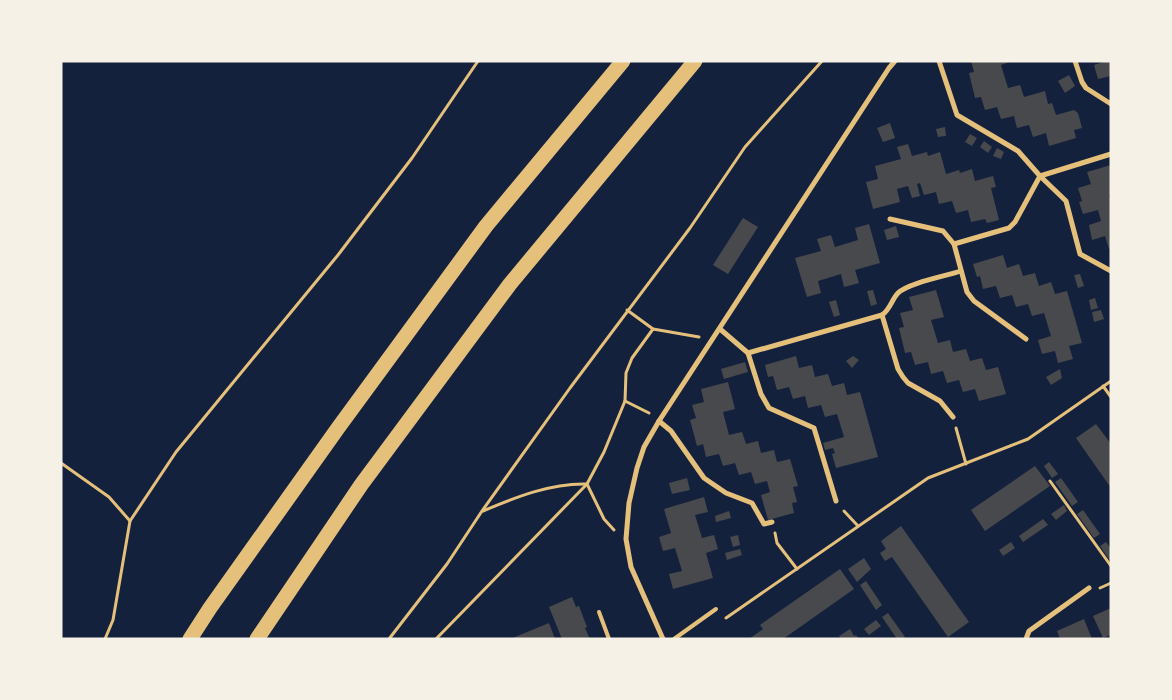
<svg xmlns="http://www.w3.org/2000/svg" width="1172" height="700" font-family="'Roboto Condensed',sans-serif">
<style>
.building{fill:#48494c}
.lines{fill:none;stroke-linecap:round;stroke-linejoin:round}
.path{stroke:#e5c07b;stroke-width:3}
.service{stroke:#e5c07b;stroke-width:4}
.minor{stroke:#e5c07b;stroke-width:5}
.motorway{stroke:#e5c07b;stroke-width:15}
</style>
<rect width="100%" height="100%" fill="#14213d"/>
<g class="building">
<polygon points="971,61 1012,61 1001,65 1008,88 1020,85 1024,97 1045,91 1048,104 1052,103 1056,115 1074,110 1078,113 1082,128 1074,130 1076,138 1049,146 1046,133 1033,137 1029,125 1017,128 1014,116 1001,119 997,107 985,110 981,97 975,98 969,73 974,72"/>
<polygon points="1107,61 1111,61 1111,76 1098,79 1094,65"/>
<polygon points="1069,75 1075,86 1065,93 1058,81"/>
<polygon points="890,123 895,138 883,142 877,128"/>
<polygon points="945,127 946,136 938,137 936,129"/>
<polygon points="970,134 977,138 972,146 965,142"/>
<polygon points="984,141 992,147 988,153 980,147"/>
<polygon points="908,144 912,156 927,152 928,156 940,152 946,174 959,170 960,173 972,169 975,181 993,176 996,187 991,188 999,220 987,223 985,219 971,222 968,210 956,213 952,201 939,204 936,192 924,195 920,183 917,184 920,196 912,198 908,186 897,189 900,202 873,209 866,182 878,179 875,166 901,159 897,147"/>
<polygon points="997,148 1004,152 1001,159 993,156"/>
<polygon points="1111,165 1111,194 1109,195 1111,200 1111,248 1109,249 1105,236 1092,240 1089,225 1101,221 1098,210 1083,214 1079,202 1082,201 1078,188 1091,184 1087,172"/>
<polygon points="743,218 758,227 728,274 713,265"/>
<polygon points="869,224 880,263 855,270 859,283 844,287 841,274 818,281 821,293 807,297 795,258 821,251 817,239 831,235 835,247 858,240 855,228"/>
<polygon points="896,226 899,237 887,240 884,230"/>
<polygon points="1003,255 1007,268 1019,264 1023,276 1035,273 1039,286 1051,282 1055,294 1067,291 1082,343 1069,346 1073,359 1058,363 1055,351 1042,354 1038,340 1051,336 1044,313 1032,316 1028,304 1016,307 1012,295 1000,298 996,286 983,289 980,276 977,277 973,264"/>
<polygon points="1080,274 1084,286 1078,288 1074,275"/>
<polygon points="873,290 877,304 871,306 867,291"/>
<polygon points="936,290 944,317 931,320 938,343 950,340 953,352 966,349 970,361 982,358 986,370 998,367 1006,394 979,401 975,389 963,392 959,380 947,383 943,371 931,374 928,362 915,365 911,352 905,353 899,328 904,327 900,313 913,310 909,297"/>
<polygon points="1095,298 1098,308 1091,310 1089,300"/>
<polygon points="836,300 840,315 834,317 829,302"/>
<polygon points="1101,310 1104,319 1094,322 1092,312"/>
<polygon points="796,356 799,368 812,365 815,377 828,374 832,386 844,383 847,395 860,392 878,457 836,468 832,454 835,453 833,448 825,450 823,443 844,437 837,414 825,417 821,405 808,408 805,396 793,399 789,387 777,390 773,376 768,377 765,365"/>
<polygon points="853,356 859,360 852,368 846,361"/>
<polygon points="745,362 748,372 724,379 721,369"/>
<polygon points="1060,369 1062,378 1051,385 1046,377"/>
<polygon points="728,382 735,409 723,412 729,435 742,432 746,444 758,441 761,453 774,450 777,462 790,459 798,486 793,487 797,502 792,503 794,513 768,520 761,495 770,492 767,481 755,484 751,472 739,475 735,463 723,466 719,454 706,457 703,444 697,446 690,420 696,418 692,405 704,402 701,389"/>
<polygon points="1096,424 1111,444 1111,488 1076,438"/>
<polygon points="1049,462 1058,474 1052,478 1044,466"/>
<polygon points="1035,466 1050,486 985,531 971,510"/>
<polygon points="687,478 690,490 672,494 669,483"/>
<polygon points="1061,478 1078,502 1072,506 1055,482"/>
<polygon points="704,497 708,512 695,515 702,538 714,535 718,549 706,553 713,578 673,589 669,574 682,571 675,548 663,551 659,537 671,533 664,509"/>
<polygon points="1064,505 1067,511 1056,520 1051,514"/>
<polygon points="1083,510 1100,534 1094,538 1077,514"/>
<polygon points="729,511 731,518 716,522 715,516"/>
<polygon points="1043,519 1048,525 1023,542 1019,536"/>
<polygon points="901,526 969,622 948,637 892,557 885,561 880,553 886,549 881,541"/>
<polygon points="738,535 740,545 733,547 730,537"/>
<polygon points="1011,542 1015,548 1003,556 999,550"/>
<polygon points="1106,542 1111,549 1111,562 1100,546"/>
<polygon points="740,549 742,555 727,560 725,553"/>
<polygon points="864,558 871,569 857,582 848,569"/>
<polygon points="840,569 854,589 783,639 749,639 763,629 760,625"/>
<polygon points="866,581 882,605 876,610 860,585"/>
<polygon points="572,597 576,607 579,606 587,627 585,628 590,639 562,639 549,607"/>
<polygon points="1111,608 1111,635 1103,638 1093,616"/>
<polygon points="888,613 905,637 902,639 897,639 882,617"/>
<polygon points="1084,619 1092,639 1060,639 1057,631"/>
<polygon points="876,620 881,626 869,635 864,629"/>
<polygon points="549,623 555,639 510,639"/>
<polygon points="850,629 854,636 856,635 859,639 841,639 839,636"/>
</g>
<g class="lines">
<g class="path">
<polyline points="627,310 653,329 699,337"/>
<polyline points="1103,386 1111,397"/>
<polyline points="625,401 649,413"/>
<polyline points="956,428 966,464"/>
<polyline points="61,463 109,497 130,521"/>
<polyline points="1050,481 1111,566"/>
<path d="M483,511C516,497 551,483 587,484L604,519L614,530"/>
<polyline points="844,511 858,526"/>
<polyline points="775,533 777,543 797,569"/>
<polyline points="1100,588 1111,583"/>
<polyline points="726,618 928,478 1028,439 1111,381"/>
<polyline points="105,639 113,620 130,521 176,452 338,255 412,158 478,61"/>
<polyline points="389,639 447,564 482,511 570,388 690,228 745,147 822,61"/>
<polyline points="436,639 587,484 604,452 625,401 626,373 632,358 653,329"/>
</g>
<g class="service">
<polyline points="599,612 609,639"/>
<polyline points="674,639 716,609"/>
</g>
<g class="minor">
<polyline points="939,61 957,115 1018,151 1040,176 1066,201 1080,254 1111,271"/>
<polyline points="1075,61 1082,82 1086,88 1111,104"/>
<polyline points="1040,176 1111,154"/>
<polyline points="890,219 943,231 954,244 967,292 974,301 1026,339"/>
<polyline points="954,244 1009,228 1015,222 1040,176"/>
<path d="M882,315C890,310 892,299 898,293C908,283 946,276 961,271"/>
<polyline points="720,329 748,353 761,394 769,408 814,428 836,501"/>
<polyline points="748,353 882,315 898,369 903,377 908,383 940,401 953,417"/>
<polyline points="659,421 671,431 704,478 726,493 752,503 764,524 772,522"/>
<polyline points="663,639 631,567 626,539 629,503 637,468 644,447 659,421 889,68 895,61"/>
<polyline points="1026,639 1029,631 1089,588"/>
</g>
<g class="motorway">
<polyline points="190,639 210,608 338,428 486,226 623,61"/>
<polyline points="257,639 361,485 510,284 695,61"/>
</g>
</g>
<rect width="1172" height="700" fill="none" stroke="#f6f1e7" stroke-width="125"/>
</svg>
